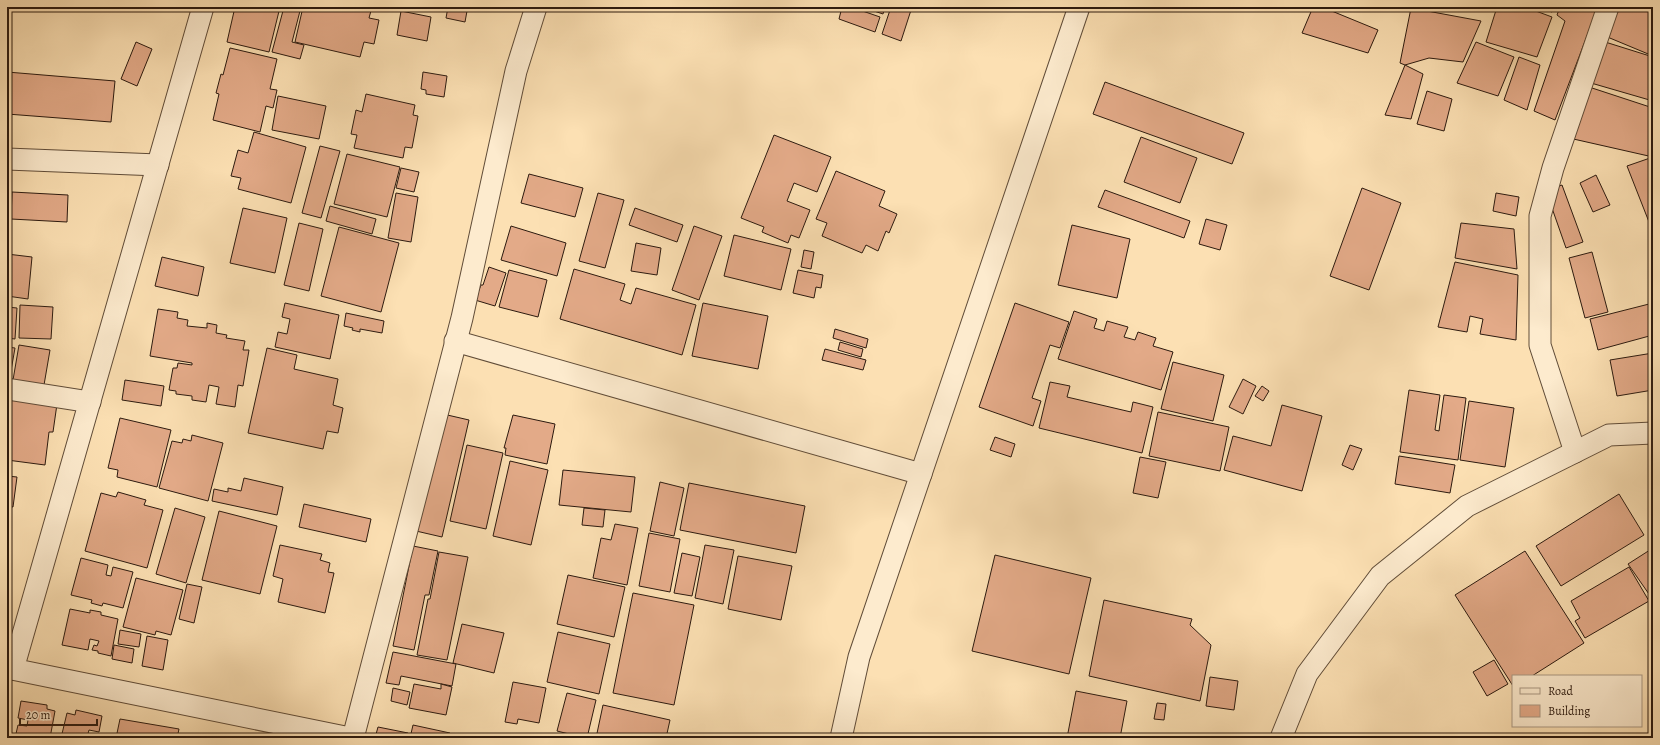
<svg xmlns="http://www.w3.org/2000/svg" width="1660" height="745" font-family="Alegreya,serif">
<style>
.building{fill:#e3aa88;stroke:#2c1a0f}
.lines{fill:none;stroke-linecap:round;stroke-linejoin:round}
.street-casing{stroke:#604c38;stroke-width:23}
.street{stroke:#fdebce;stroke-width:21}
</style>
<rect width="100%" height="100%" fill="#fce0b3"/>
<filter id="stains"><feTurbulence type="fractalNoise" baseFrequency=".005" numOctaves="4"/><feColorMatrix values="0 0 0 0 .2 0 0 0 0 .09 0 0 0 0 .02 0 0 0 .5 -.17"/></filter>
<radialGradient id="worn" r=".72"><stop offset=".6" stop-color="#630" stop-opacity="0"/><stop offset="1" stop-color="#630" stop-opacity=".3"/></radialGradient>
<g class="building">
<polygon points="235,7 280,7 269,52 227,42"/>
<polygon points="284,7 301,7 292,42 304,45 300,59 272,52"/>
<polygon points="303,7 372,7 369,18 379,20 374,44 364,42 360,57 295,42"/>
<polygon points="448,7 467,11 465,22 446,18"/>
<polygon points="842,7 851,7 880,17 875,32 839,19"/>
<polygon points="862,7 885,7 883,14"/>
<polygon points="891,7 912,7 901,41 882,34"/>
<polygon points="1313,7 1322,7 1378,30 1368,53 1302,33"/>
<polygon points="1497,7 1525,7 1552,17 1537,57 1486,42"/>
<polygon points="1538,7 1552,7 1552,12"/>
<polygon points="1560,7 1598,7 1555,120 1534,111 1565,21 1557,15"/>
<polygon points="1618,7 1653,7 1653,56 1605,36"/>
<polygon points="1411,8 1481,21 1463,62 1429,58 1405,65 1400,63"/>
<polygon points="401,11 431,17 427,41 397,35"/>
<polygon points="1602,41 1653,57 1653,101 1591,83"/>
<polygon points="136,42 152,49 137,86 121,79"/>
<polygon points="1476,42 1514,57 1498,96 1457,83"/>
<polygon points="230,48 277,59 270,89 277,90 273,108 266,106 260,132 213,120 219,94 216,93 221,74 223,75"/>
<polygon points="1519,57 1540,65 1527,110 1504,100"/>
<polygon points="1405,65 1423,74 1411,119 1385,115"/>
<polygon points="7,72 115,81 111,122 7,114"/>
<polygon points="423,72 447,76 444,97 426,94 426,90 421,89"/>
<polygon points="1105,82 1244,133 1232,164 1093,114"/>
<polygon points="1586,86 1653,108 1653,157 1569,138"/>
<polygon points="1427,91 1452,99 1444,131 1417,124"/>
<polygon points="366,94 415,105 413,115 418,116 412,148 405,147 403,158 354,148 357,135 351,134 356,110 362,112"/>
<polygon points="278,96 326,106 319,139 272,130"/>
<polygon points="254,132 306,147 291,203 238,189 241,178 231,176 238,150 248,153"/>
<polygon points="774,135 831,157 817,192 794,183 787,201 810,210 799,238 791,235 788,243 762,232 764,227 741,218"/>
<polygon points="1141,137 1197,158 1180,203 1124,182"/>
<polygon points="320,146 340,151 321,218 302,213"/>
<polygon points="347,154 400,167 387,217 334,204"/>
<polygon points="1653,157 1653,220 1649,222 1627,166"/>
<polygon points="401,168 419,172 414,192 396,188"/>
<polygon points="836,171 885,191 879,206 897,214 889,233 886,231 878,251 866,245 862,253 822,236 827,223 816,219"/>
<polygon points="529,174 583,188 575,217 521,203"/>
<polygon points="1596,175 1610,205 1593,212 1580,183"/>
<polygon points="1562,185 1583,242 1566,248 1546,191"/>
<polygon points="1362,188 1401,203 1369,290 1330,276"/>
<polygon points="1105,190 1190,221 1184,238 1098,207"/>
<polygon points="12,192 68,195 67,222 11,219"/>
<polygon points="396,193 418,197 411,242 388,238"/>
<polygon points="598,193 624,200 605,268 579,261"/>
<polygon points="1496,193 1519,197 1516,216 1493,211"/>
<polygon points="330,206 376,219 372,234 326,221"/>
<polygon points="243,208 287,218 275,273 230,263"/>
<polygon points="635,208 683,225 677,242 629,225"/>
<polygon points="1206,219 1227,225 1220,250 1199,244"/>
<polygon points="299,223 323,229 309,291 284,285"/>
<polygon points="1461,223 1514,229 1517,269 1455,258"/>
<polygon points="1072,225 1130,239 1117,298 1058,285"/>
<polygon points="511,226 566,243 557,276 501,260"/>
<polygon points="694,226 722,236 699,300 672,290"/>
<polygon points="339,227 399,243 381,312 321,296"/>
<polygon points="734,235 791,249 781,290 724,276"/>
<polygon points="636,243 661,248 657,275 631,271"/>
<polygon points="804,250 814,252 811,269 801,267"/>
<polygon points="1592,252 1608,312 1585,318 1569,258"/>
<polygon points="7,254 32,257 28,299 7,296"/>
<polygon points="162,257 204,267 198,296 155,286"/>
<polygon points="1455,262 1518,275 1516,340 1480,334 1483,319 1470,316 1467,332 1438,327"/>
<polygon points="489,267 506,273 495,306 475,300 481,285 483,285"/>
<polygon points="574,269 625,284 620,300 631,304 636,288 696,305 682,355 560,319"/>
<polygon points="509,270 547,280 538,317 499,307"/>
<polygon points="798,270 823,275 821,288 816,287 814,298 793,293"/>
<polygon points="285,303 339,315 330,359 275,347 278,332 287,334 290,319 282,317"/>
<polygon points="703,303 768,316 758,369 692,356"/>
<polygon points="1015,303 1069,322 1060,348 1050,345 1032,398 1041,401 1033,426 979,407"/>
<polygon points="1653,303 1653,335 1598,350 1590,319"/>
<polygon points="20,305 53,307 51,339 19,338"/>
<polygon points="7,307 17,308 15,339 7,338"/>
<polygon points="158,309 178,312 177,318 188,320 187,326 207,328 207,323 217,325 216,333 227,335 226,338 245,341 243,350 249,350 243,386 238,385 235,407 216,404 219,387 209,385 206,402 192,400 192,396 176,394 176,391 169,390 173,368 177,368 178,363 192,365 192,363 150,356"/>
<polygon points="1074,311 1097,319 1094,328 1104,331 1107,321 1128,327 1124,337 1135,340 1138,332 1156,338 1153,346 1173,352 1161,390 1058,359"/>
<polygon points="346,313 384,321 382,333 360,329 360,332 352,330 353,328 344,326"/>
<polygon points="835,329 868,339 866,348 833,338"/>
<polygon points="840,342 863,349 861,357 838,350"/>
<polygon points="19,345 50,350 44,385 13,380"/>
<polygon points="7,347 15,348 9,382 7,382"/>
<polygon points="267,348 297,355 294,369 338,379 333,405 343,408 338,433 327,431 323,449 248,433"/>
<polygon points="825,349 866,360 863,370 822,360"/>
<polygon points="1653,353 1653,390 1617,396 1610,360"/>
<polygon points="1173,362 1224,375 1213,421 1161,409"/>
<polygon points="1243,379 1256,386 1243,414 1229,407"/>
<polygon points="125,380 164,386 161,406 122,400"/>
<polygon points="1050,382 1070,386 1067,397 1131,412 1133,402 1153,407 1142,453 1039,428"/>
<polygon points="1262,386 1269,391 1263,401 1255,396"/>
<polygon points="7,390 58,397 53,432 49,432 45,465 7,460"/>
<polygon points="1409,390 1440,395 1435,430 1439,431 1444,395 1466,398 1458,460 1400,452"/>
<polygon points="1469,401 1514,408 1505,467 1460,460"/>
<polygon points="1282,405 1322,416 1302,491 1224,470 1233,436 1271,446"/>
<polygon points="1158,412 1229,427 1220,471 1149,456"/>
<polygon points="443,414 469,420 442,537 416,531"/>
<polygon points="513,415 555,424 547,464 505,455 506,448 504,448"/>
<polygon points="120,418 171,430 157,487 117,477 118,470 108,468"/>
<polygon points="192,435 223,443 208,501 159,488 172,441 182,443 183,439 191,441"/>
<polygon points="995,437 1015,444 1011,457 990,450"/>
<polygon points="467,445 503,453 486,529 450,521"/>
<polygon points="1350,445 1362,449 1353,470 1342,465"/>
<polygon points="1399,456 1455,465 1450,493 1395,484"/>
<polygon points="1140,457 1166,462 1158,498 1133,493"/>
<polygon points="510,461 548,470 531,545 493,536"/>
<polygon points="563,470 635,477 631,512 559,505"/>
<polygon points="7,476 17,477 13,507 7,506"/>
<polygon points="244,478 283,487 277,515 212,501 214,489 228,492 228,488 241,491"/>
<polygon points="660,482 684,488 674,536 650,531"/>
<polygon points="689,483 805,506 796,553 680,530"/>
<polygon points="118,492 146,500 144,505 163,510 147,568 85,551 101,493 116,497"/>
<polygon points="1619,494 1644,535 1561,586 1536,546"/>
<polygon points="304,504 371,519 366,542 299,527"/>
<polygon points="175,508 205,517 186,583 156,574"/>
<polygon points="584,508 605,510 603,527 582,525"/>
<polygon points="219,511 277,526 260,594 202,580"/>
<polygon points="615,524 638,528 627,585 593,578 601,538 611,540"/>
<polygon points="649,533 680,539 670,592 639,586"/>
<polygon points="280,545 322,554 320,560 330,563 328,572 334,573 325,613 278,602 283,579 273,576"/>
<polygon points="705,545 734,550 723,604 695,598"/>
<polygon points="413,546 438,551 429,595 425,595 414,650 393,646"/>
<polygon points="1653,548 1653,595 1651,597 1628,564"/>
<polygon points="1525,551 1584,643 1532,676 1513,676 1513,686 1455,595"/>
<polygon points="439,552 468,557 447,660 417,655 428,599 430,599"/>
<polygon points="682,553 700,557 692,596 674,593"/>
<polygon points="995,555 1091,578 1069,674 972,651"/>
<polygon points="738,556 792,566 781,620 728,609"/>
<polygon points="81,558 108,565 106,575 111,576 113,567 133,572 123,608 103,603 102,606 91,603 92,600 71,595"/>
<polygon points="1629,567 1649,601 1585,638 1575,621 1580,618 1571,601"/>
<polygon points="568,575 625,587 614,637 557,624"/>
<polygon points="136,578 183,590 171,635 156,631 155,635 123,627"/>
<polygon points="187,584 202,587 194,623 179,619"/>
<polygon points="633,593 694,605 674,705 613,693"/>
<polygon points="1104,600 1192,619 1190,625 1211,645 1200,701 1089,676"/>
<polygon points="70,609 90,613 90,610 101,612 101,615 118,619 111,656 98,653 98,651 92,650 94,645 97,646 99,641 90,639 88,650 62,645"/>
<polygon points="462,624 504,633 494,673 453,663"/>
<polygon points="120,630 141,634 139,647 118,644"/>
<polygon points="558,632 610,644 599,694 547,682"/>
<polygon points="147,636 168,640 163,670 142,666"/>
<polygon points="114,645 134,649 132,663 112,659"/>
<polygon points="393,652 456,664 452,686 401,676 399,685 386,683"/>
<polygon points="1494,660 1508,684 1487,696 1473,672"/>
<polygon points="1210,677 1238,681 1234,710 1206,706"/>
<polygon points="513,682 546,688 539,723 518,719 517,724 505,722"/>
<polygon points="414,684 441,689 441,684 452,687 446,715 409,708"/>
<polygon points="393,688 410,692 407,705 391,701"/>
<polygon points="1076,691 1127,701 1120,738 1067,738"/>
<polygon points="567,693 596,700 587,738 577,738 577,736 557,731"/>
<polygon points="21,701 47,705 47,709 55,711 50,738 15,738 18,725 27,726 28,720 18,718"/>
<polygon points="1157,703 1166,704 1164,720 1154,719"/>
<polygon points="603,705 670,720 666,738 596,738"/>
<polygon points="76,710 102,716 99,732 89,730 87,737 92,738 61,738 67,713 75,715"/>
<polygon points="120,719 179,729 177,738 116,738"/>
<polygon points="413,725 450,733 449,738 410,738"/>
<polygon points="378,727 408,733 407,738 375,738"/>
<polygon points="454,734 474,738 453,738"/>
</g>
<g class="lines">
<defs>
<g id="street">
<polyline points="7,159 158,165"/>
<polyline points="455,341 921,474"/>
<polyline points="7,389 90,402"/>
<polyline points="1575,452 1540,345 1540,216 1553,168 1608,7"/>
<polyline points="7,668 350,738"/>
<polyline points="13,669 203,7"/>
<polyline points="353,738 462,318 516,71 536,7"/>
<polyline points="841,738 859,657 1079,7"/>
<polyline points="1281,738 1307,674 1380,576 1467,506 1609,435 1653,433"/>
</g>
</defs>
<use href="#street" class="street-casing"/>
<use href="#street" class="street"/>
</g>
<rect width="1660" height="745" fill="none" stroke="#fce0b3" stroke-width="24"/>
<rect x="8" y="8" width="1644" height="729" fill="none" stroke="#2c1a0f" stroke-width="2"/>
<rect x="12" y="12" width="1636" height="721" fill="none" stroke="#2c1a0f"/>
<rect x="1512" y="675" width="130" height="52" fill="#fdebce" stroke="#a99782"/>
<rect x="1520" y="688" width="20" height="6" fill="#fdebce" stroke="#a99782"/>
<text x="1548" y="695" font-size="12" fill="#2c1a0f">Road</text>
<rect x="1520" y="705" width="20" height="12" fill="#e3aa88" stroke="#a99782"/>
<text x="1548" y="715" font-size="12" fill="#2c1a0f">Building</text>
<path d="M20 719v6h77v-6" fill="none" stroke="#2c1a0f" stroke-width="2"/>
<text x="26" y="719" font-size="12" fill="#2c1a0f" stroke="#fdebce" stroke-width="3" paint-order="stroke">20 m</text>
<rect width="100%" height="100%" filter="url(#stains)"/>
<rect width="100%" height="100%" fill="url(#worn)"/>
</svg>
